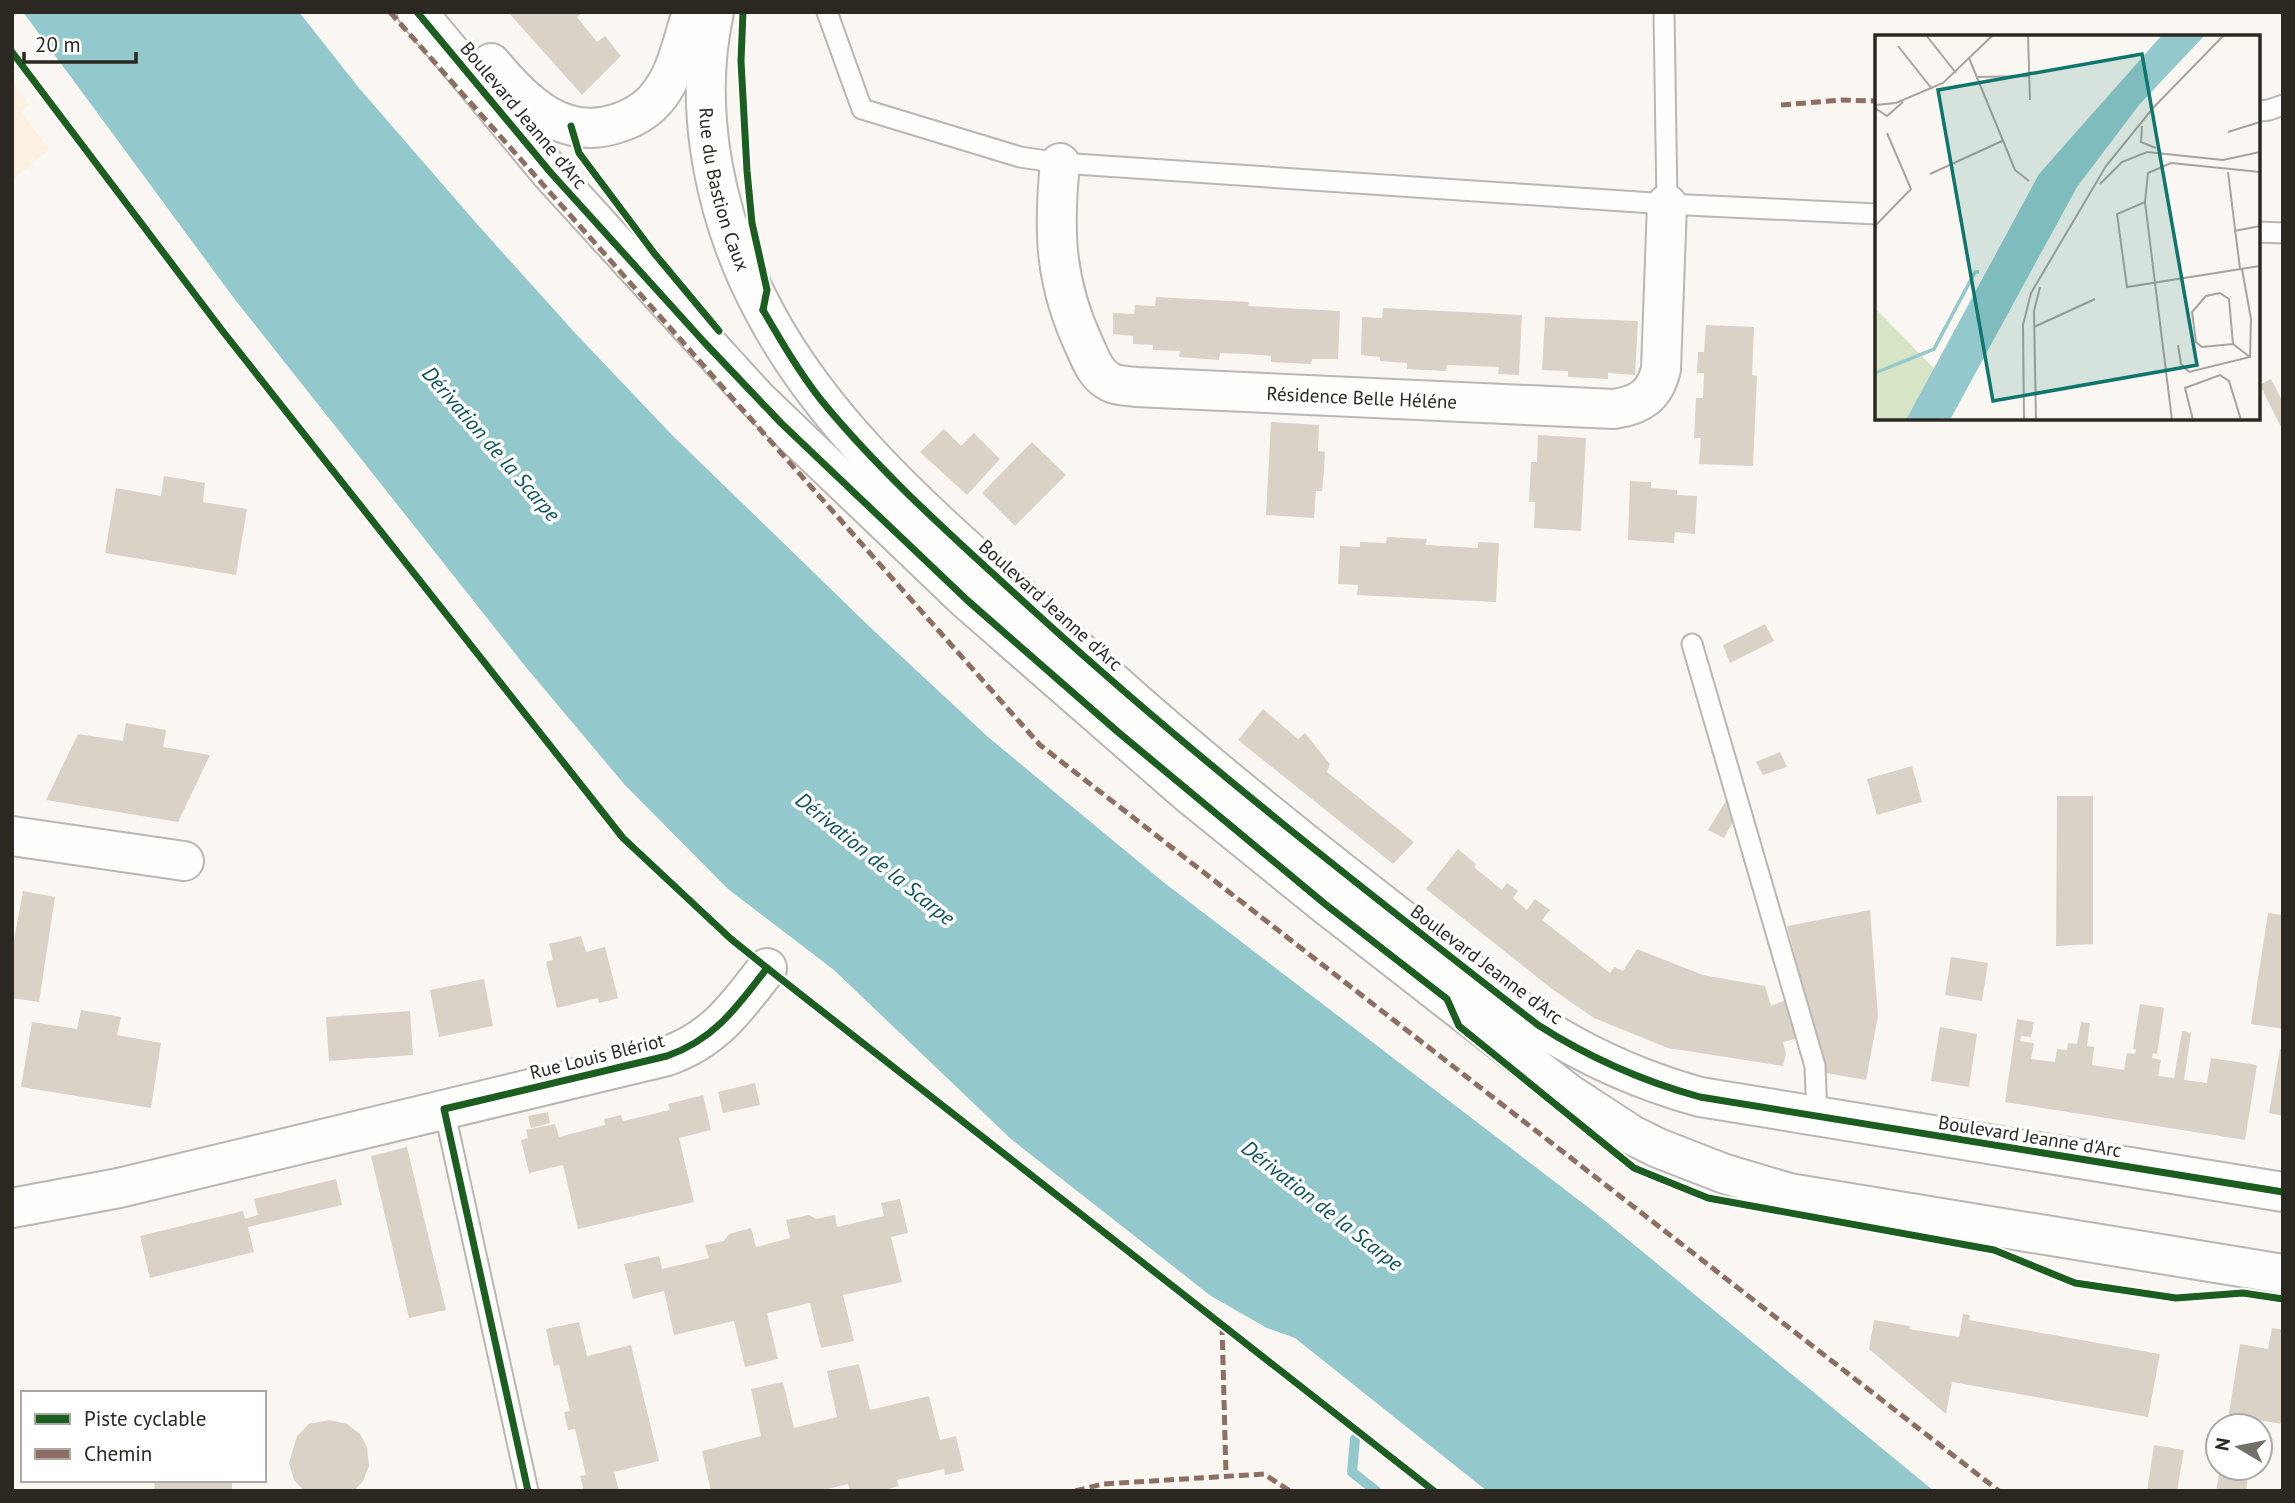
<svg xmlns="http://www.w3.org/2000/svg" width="2295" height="1503" font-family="'PT Sans',sans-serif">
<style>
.built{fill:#fcf0e2}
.water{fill:#93c8cc}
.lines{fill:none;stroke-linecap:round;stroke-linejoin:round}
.stream{stroke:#93c8cc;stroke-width:10}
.building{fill:#dbd2c7}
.lane-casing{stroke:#bab6b1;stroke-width:23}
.street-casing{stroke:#bab6b1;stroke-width:42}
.secondary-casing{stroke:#bab6b1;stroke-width:42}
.lane{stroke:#fefefd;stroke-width:19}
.street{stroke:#fefefd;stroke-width:38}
.secondary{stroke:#fefefd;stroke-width:38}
.quiet{stroke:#8d6e63;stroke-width:5;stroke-dasharray:10 5;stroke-linecap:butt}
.cycleway-casing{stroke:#fff;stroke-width:11}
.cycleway{stroke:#1b5e20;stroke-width:7}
.labels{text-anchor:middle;stroke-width:7;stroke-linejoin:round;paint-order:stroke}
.street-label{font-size:19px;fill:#2b2721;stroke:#fff}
.water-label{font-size:21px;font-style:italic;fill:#095157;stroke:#fff}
.inset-river{fill:none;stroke:#93c8cc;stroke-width:3.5}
.inset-road{fill:none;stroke:#a7a39e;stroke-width:2}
.view{fill:#0f766e;fill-opacity:0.15;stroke:#0f766e;stroke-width:3.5}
.inset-edge{fill:none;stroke:#2b2721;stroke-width:3.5}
</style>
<rect width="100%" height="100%" fill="#faf6f1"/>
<polygon class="built" points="12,81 29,105 21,111 49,150 12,180"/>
<polygon class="water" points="23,12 299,12 359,88 477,224 576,334 672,435 873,630 988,737 1162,881 1593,1211 1934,1491 1487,1491 1295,1338 1267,1328 1211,1296 1011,1139 834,970 728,889 624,784 525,666 233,297"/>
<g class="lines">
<polyline class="stream" points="1355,1439 1352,1472 1376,1491"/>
</g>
<g class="building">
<polygon points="508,12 583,12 577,17 597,42 605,36 621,56 582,95"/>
<polygon points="1156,297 1249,302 1248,306 1340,311 1338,359 1312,359 1311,364 1271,362 1271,356 1246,354 1220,353 1219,360 1179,357 1180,351 1153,350 1153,345 1133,344 1133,336 1113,334 1113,313 1134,314 1135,305 1155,306"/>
<polygon points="1383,308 1522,315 1519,375 1498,374 1499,367 1447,365 1446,371 1407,369 1407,363 1380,361 1380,357 1361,355 1362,317 1382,318"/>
<polygon points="1545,317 1638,321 1635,375 1608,373 1608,379 1589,378 1568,377 1568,371 1542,370"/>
<polygon points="1706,325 1754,327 1752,375 1757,376 1753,466 1699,464 1701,438 1694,438 1696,398 1703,398 1704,373 1697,373 1698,352 1704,352"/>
<polygon points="2271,379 2283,402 2283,431 2260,385"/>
<polygon points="1271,422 1319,425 1318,451 1325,452 1324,471 1322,491 1316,491 1314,518 1266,515"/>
<polygon points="944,429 961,446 974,433 1000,459 967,495 920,452"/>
<polygon points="1538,435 1586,438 1581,531 1534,528 1535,502 1529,502 1531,462 1537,462"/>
<polygon points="1032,442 1066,475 1015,526 982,493"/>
<polygon points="164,476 205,483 203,502 247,509 236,575 105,553 116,488 161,496"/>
<polygon points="1630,481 1651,482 1651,488 1677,490 1677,495 1697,496 1695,534 1675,532 1674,543 1628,540"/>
<polygon points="1387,537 1427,539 1426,545 1478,548 1478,542 1499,543 1496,602 1357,595 1358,585 1338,584 1340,546 1360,547 1360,542 1386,543"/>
<polygon points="1765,624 1774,641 1730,663 1723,645"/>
<polygon points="1263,709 1298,739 1305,733 1330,764 1327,772 1414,842 1393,864 1238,740"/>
<polygon points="126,723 166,730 163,747 210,755 178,822 46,800 78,734 123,741"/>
<polygon points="1780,752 1787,767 1763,775 1756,762"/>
<polygon points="1912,766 1922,802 1877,815 1867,779"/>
<polygon points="1729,796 1735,818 1724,838 1708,830"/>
<polygon points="2057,796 2093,796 2093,944 2056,946"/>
<polygon points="1458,849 1476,864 1474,867 1502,890 1507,883 1518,891 1513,898 1527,910 1535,899 1550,910 1542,920 1610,973 1614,967 1623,971 1637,949 1703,975 1765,986 1771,1006 1788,999 1799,1038 1783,1042 1786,1054 1783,1066 1668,1048 1594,1018 1552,989 1426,889"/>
<polygon points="23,891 55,897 39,1002 12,998 12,951"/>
<polygon points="1870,910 1878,1016 1866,1080 1826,1073 1787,926"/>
<polygon points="2268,913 2283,915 2283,1029 2251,1024"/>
<polygon points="581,936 586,952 605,947 618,998 599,1003 598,998 557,1008 546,962 553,960 549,944"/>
<polygon points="1951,957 1988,963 1982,1001 1945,995"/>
<polygon points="484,979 493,1026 439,1037 430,990"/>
<polygon points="2140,1004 2164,1008 2157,1054 2153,1053 2152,1058 2161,1060 2158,1076 2174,1078 2182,1031 2191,1033 2184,1080 2207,1083 2211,1058 2257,1065 2245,1140 2005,1102 2017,1019 2034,1022 2031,1037 2021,1036 2020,1041 2034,1043 2031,1059 2055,1062 2057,1049 2067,1050 2068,1043 2077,1044 2081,1022 2090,1023 2087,1046 2094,1047 2092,1065 2124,1070 2127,1053 2135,1054 2136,1049 2133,1049"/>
<polygon points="81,1010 121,1017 117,1035 161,1043 151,1108 21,1087 32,1022 77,1029"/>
<polygon points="410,1011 413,1055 329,1061 326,1017"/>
<polygon points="1940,1027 1977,1034 1969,1087 1931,1081"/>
<polygon points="2280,1049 2283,1049 2283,1116 2269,1113"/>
<polygon points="755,1083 760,1105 723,1113 718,1092"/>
<polygon points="703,1095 711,1130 679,1138 694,1202 578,1229 563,1165 529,1173 521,1140 528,1138 526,1130 555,1124 559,1137 605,1125 604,1119 621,1115 623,1121 670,1110 668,1104"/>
<polygon points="548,1112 550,1123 531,1128 528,1116"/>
<polygon points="407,1147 446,1310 409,1318 371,1156"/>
<polygon points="336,1179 342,1205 248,1227 254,1252 150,1278 140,1236 243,1211 245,1219 258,1215 254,1199"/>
<polygon points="900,1199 908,1233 891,1237 902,1282 843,1295 854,1341 821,1348 810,1303 767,1313 778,1359 745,1367 734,1321 674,1335 664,1291 633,1299 624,1264 659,1256 662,1269 709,1258 705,1245 724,1241 729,1234 751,1228 756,1247 790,1238 786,1220 809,1215 816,1219 835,1215 837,1227 884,1216 881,1203"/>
<polygon points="1963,1314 1970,1315 1969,1320 2160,1354 2148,1417 1952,1382 1946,1414 1869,1349 1874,1320 1910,1326 1909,1329 1959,1337"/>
<polygon points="579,1322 587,1356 631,1345 659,1461 614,1472 619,1491 584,1491 580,1476 586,1475 575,1429 568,1430 564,1412 570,1411 559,1365 554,1366 546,1329"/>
<polygon points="2272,1328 2283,1330 2283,1424 2257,1420 2256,1426 2227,1426 2240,1344 2268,1349"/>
<polygon points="859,1364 870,1410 929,1396 940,1440 956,1436 964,1471 945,1475 944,1469 897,1480 899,1486 880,1491 850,1491 848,1484 819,1491 711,1491 702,1451 761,1436 751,1389 783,1382 794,1428 837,1417 827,1371"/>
<polygon points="329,1420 347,1424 360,1434 367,1447 369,1466 363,1481 354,1491 304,1491 294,1480 289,1463 297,1436 309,1424"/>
<polygon points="2154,1445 2184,1450 2177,1491 2147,1491"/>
<polygon points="2220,1468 2249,1468 2246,1491 2216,1491"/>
<polygon points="155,1480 232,1480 232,1491 154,1491"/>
</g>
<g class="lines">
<defs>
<g id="lane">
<polyline points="827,12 862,109 1020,157 1060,163 1667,204 1877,214"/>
<polyline points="1664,12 1667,204"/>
<polyline points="2258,111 2269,110 2283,105"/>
<polyline points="2258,232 2283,233"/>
<polyline points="1692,644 1815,1066 1817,1117"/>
<polyline points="444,1109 528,1491"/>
</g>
<g id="street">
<path id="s1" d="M1060,163C1053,233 1055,283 1085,347C1091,360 1096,375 1110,382C1117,386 1128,386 1136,387L1614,409C1641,405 1655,395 1661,369L1667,204"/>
<polyline points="12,836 184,861"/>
<path d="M12,1208L119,1188L667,1056C715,1039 737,1007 767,968"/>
</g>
<g id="secondary">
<polyline points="417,12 551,173 758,400 967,600 1188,793 1325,904 1569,1094 1632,1135 1658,1148 1725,1174 1789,1193 2283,1274"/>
<path id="s2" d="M714,12C692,112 716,222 764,311C825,427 928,515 1024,601C1066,640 1108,679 1151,716C1276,824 1408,924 1538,1025C1588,1057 1642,1081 1700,1097L2283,1192"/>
<path d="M491,63C523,102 563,142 618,123C637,117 653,106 664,88C678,67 684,36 692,12"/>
</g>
</defs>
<use href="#lane" class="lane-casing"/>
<use href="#street" class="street-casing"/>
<use href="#secondary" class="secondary-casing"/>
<use href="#lane" class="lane"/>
<use href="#street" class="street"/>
<use href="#secondary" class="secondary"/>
<g class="quiet">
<polyline points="390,12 1040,745 1999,1491"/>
<polyline points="1781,105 1841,100 1877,101"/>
<polyline points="1222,1325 1226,1475"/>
<polyline points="1075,1491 1103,1484 1264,1474 1290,1491"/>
</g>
<defs>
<g id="cycleway">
<polyline points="417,12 551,173 704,342 781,423 967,600 1118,732 1325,904 1447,999 1459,1026 1634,1168 1708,1198 1994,1250 2075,1283 2176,1298 2243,1293 2283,1299"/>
<polyline points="743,12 741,61 747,171 752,223 767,290 763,310"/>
<polyline points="12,52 221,329 623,838 731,939 767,968 1434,1491"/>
<polyline points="571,126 579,153 654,253 719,331"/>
<path d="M763,310C781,341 799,372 821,400C885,478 962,545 1036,613C1196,759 1367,892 1538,1025C1588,1057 1642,1081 1700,1097L2283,1192"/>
<path d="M528,1491L444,1109L667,1056C715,1039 737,1007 767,968"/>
</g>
</defs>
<use href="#cycleway" class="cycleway-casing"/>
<use href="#cycleway" class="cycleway"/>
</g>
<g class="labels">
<g class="street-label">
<text transform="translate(524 115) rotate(50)" y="7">Boulevard Jeanne d'Arc</text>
<text dy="7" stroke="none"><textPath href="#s2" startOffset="180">Rue du Bastion Caux</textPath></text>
<text dy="7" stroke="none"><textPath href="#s1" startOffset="485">Résidence Belle Héléne</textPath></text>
<text transform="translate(1051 605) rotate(42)" y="7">Boulevard Jeanne d'Arc</text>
<text transform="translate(1487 964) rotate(37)" y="7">Boulevard Jeanne d'Arc</text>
<text transform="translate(597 1056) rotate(-14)" y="7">Rue Louis Blériot</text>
<text transform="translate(2030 1136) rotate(9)" y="7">Boulevard Jeanne d'Arc</text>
</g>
<g class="water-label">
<text transform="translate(491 444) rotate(49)" y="7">Dérivation de la Scarpe</text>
<text transform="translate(875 859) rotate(39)" y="7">Dérivation de la Scarpe</text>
<text transform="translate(1322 1206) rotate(38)" y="7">Dérivation de la Scarpe</text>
</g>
</g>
<g transform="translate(1875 35)">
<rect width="385" height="385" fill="#faf6f1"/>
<path d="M0,273L81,356L65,385H0Z" fill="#d8e4c6"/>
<path d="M287,0H330L264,70L202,152L76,383L31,385L164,139Z" fill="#93c8cc"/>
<path class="inset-river" d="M0,338L59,314L100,237H104"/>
<path class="inset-road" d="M51,0L81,38M153,0L155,65M23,11L57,54M94,23L140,135L154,146M101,42L154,41M0,70L21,68L68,48L118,0M0,73L12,81L28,67M267,91L266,107L281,113M353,97L385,87M353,137L365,234M55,139L127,106M225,149L247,127L272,117L348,125L385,117M270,167L242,179L252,252L385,231M0,191L36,154L12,98M359,196L385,191M159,292L220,264M358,309L327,312L321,307L317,277L331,261L345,258L354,264L358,309L375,322M303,310L306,329L314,337L375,322L376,284L367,234M149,385L148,290L156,258L231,131L278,73L349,0M161,385L159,276L165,252M297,385L270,167L273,138L296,128L385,137M318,385L310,353L345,340L354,346L366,385"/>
<path class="view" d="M267,19L322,330L118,366L63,55Z"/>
<rect width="385" height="385" class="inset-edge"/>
</g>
<rect width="2295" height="1503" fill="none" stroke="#2b2721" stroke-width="28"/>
<rect x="21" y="1391" width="245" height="91" fill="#ffffff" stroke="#aaa9a6" stroke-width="2"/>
<rect x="35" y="1414" width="35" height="10" fill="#1b5e20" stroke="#aaa9a6" stroke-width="2"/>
<text x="84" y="1426" font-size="21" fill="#2b2721">Piste cyclable</text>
<rect x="35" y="1449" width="35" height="10" fill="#8d6e63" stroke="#aaa9a6" stroke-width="2"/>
<text x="84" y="1461" font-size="21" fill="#2b2721">Chemin</text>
<g transform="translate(2239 1447) rotate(280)"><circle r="33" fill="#ffffff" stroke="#aaa9a6" stroke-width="2"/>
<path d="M0-5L12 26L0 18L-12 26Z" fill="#736f6a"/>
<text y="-10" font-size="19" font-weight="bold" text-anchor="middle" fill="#2b2721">N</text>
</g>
<path d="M24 52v10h112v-10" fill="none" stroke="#2b2721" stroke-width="3.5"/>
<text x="35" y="52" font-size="21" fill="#2b2721" stroke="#ffffff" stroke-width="5" paint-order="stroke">20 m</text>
</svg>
